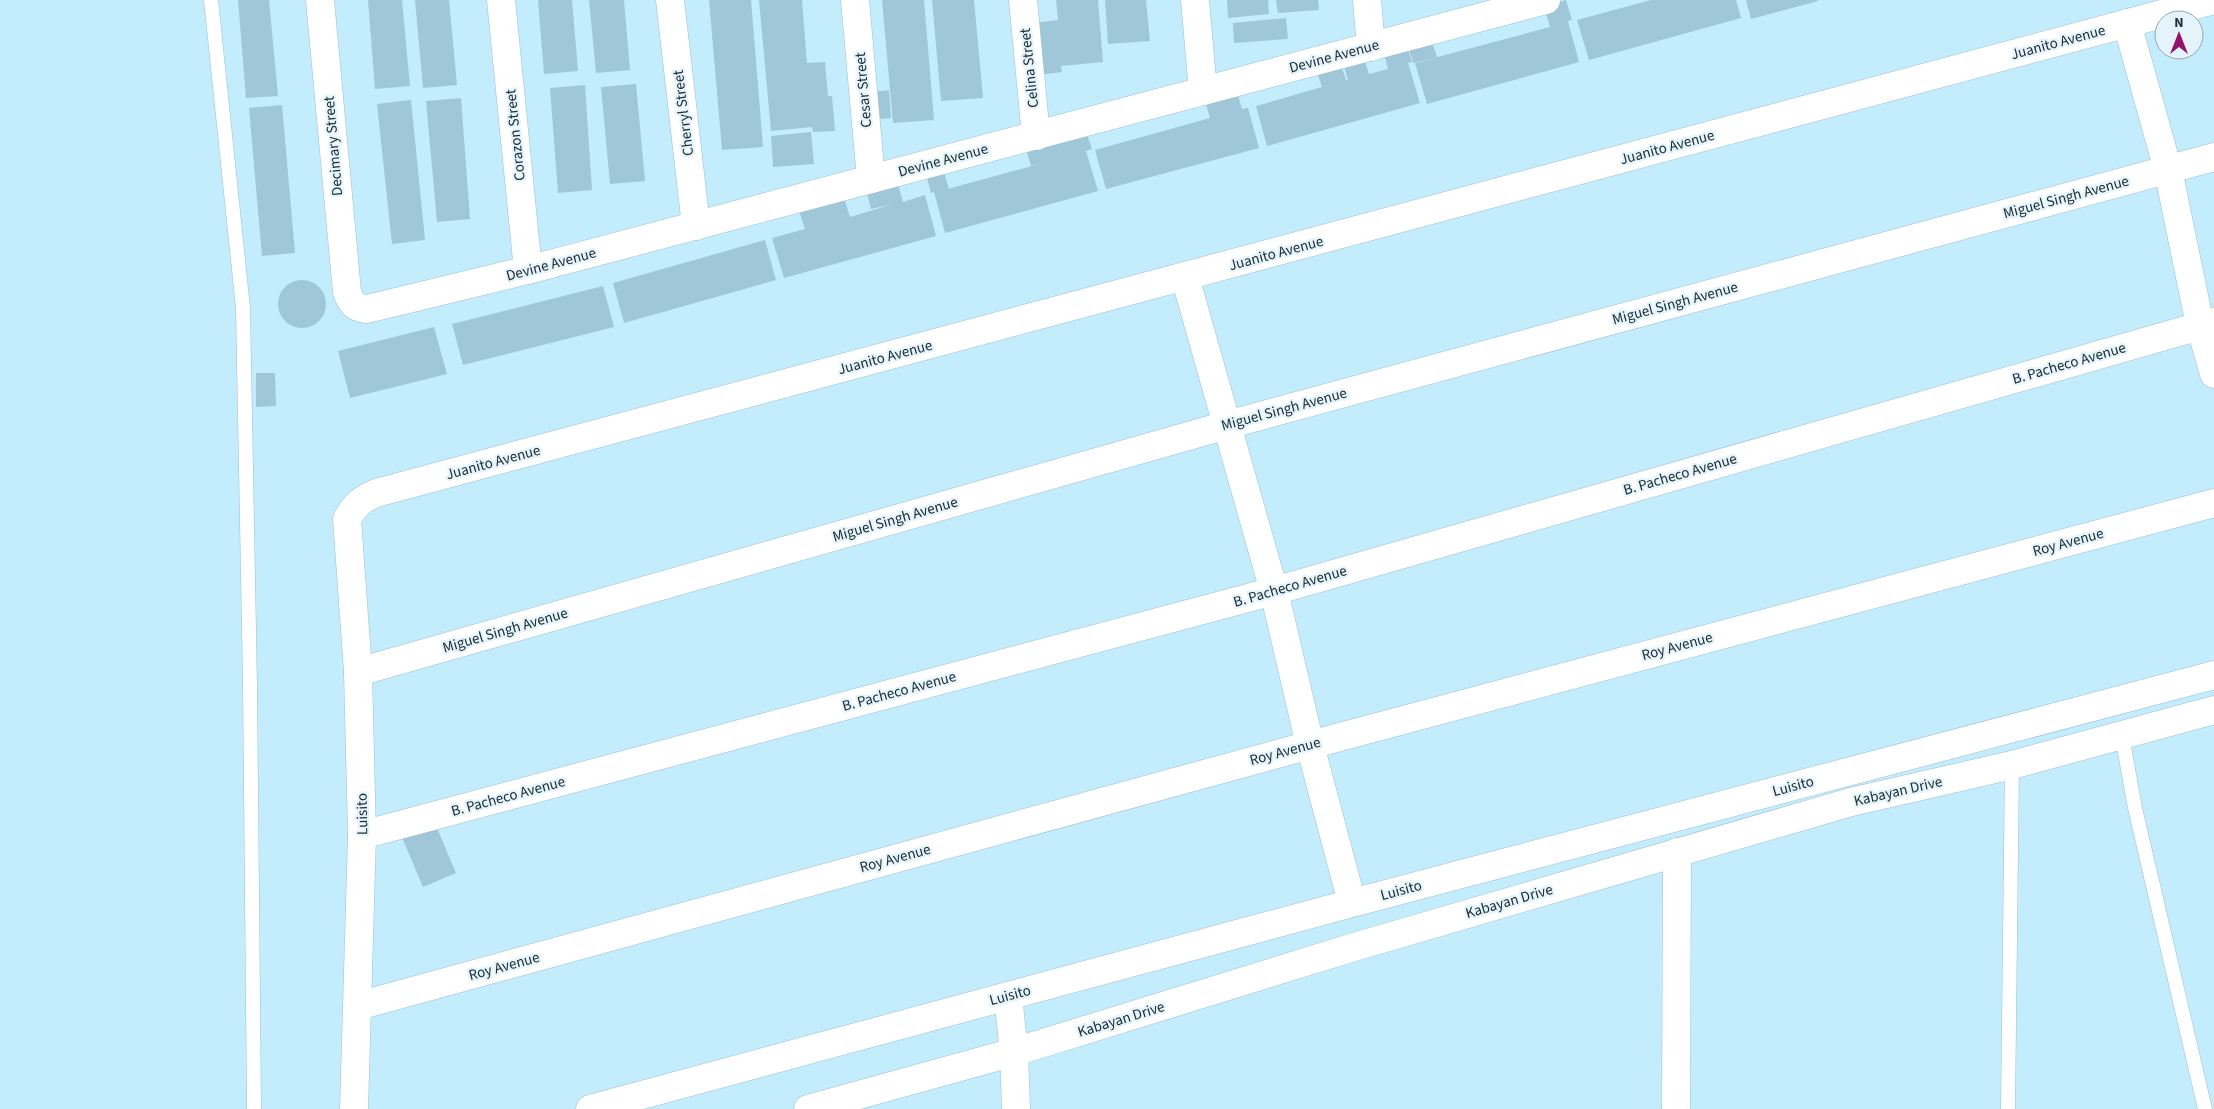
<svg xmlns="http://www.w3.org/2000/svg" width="2214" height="1109" font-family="'Source Sans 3',sans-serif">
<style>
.building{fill:#9fc7d7}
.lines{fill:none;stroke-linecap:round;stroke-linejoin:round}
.service-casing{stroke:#9ac1d1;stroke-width:15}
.minor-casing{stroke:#9ac1d1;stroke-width:29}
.service{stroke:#fff;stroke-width:14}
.minor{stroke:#fff;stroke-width:28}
.labels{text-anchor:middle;stroke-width:4.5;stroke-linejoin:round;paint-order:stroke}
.street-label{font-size:15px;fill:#203036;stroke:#e5f4fb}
</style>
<rect width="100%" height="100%" fill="#c3ecfc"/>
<g class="building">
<polygon points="238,0 269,0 278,96 246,98"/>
<polygon points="368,0 402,0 410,86 375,89"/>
<polygon points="415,0 449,0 457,85 423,88"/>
<polygon points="538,0 572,0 578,71 544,74"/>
<polygon points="589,0 624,0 630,70 596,73"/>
<polygon points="709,0 751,0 763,147 722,150"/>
<polygon points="759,0 802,0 807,63 825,62 828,96 832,96 835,131 813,132 812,127 771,131"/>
<polygon points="882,0 924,0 934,120 893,123"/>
<polygon points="932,0 974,0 983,98 941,101"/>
<polygon points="1056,0 1098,0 1103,62 1061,66 1062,72 1038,75 1033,23 1058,20"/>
<polygon points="1105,0 1146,0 1150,41 1108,44"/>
<polygon points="1227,0 1268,0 1269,14 1228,18"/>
<polygon points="1276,0 1318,0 1319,10 1278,13"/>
<polygon points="1566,0 1572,20 1568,21 1579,62 1427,104 1415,63 1550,27 1544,6"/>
<polygon points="1651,0 1736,0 1741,18 1589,60 1577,20"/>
<polygon points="1746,0 1817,0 1818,1 1751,19"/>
<polygon points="1286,18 1288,39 1234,43 1233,23"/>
<polygon points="1431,39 1437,57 1413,63 1408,46"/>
<polygon points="1407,46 1412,62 1408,63 1420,103 1267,146 1256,106 1322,87 1318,75 1342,68 1346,80 1348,80 1343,63 1364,58 1369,74 1388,69 1384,53"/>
<polygon points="636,84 645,181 610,184 601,87"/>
<polygon points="585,85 592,190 558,193 550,88"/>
<polygon points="889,90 891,118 869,120 867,93"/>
<polygon points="1237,92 1242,109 1248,108 1259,148 1106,189 1095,150 1210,118 1205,101"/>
<polygon points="461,98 470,219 437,222 426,101"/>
<polygon points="411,100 425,240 392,244 377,104"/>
<polygon points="282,105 295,253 262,256 249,108"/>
<polygon points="811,132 814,164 773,167 771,136"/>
<polygon points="1086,132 1092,149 1086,151 1098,191 945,233 934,192 931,193 926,174 943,169 949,189 951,188 1047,162 1031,166 1026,149"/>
<polygon points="897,181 903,202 925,195 936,236 784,278 772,238 805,229 799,211 844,198 850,217 890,205 871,209 866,189"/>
<polygon points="765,240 776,280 624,323 613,283"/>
<circle cx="302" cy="304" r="24"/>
<polygon points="603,286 614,327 463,365 452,324"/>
<polygon points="434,327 447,374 350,398 338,351"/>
<polygon points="256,373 275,373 276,406 256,407"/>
<polygon points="434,821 456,873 423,887 401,835"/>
</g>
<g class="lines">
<defs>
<g id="service">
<polyline points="211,0 243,308 250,684 254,1109"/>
<polyline points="2122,736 2135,808 2205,1109"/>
<polyline points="2008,1109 2012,765"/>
</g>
<g id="minor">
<path d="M320,0L347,292C351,303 354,308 367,309L528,270L1546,0"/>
<polyline points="501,0 528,270"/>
<polyline points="670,0 696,226"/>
<polyline points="855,0 871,179"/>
<polyline points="1023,0 1036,136"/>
<polyline points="1195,0 1203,91"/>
<polyline points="1367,0 1371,47"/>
<polyline points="2127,23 2168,170 2200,325 2214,374"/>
<polyline points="1185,277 1274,591 1310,745 1352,903"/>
<polyline points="358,672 1227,425 2214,157"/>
<polyline points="362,835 1274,591 2214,322"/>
<polyline points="1008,996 1014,1052 1016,1109"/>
<polyline points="358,1006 1310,745 2214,503"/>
<path d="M354,1109L362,835L358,672L347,519C355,505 362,499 376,493L2214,0"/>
<polyline points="590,1109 1352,903 2214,675"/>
<polyline points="808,1109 1014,1052 1354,947 1851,802 2012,765 2214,710"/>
<polyline points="1676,1109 1677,852"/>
</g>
</defs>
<use href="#service" class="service-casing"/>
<use href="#minor" class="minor-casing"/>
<use href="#service" class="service"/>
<use href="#minor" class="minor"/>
</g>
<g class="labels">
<g class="street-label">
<text transform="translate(2058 42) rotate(-15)" y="5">Juanito Avenue</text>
<text transform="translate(1334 56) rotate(-15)" y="5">Devine Avenue</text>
<text transform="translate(1029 68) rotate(-96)" y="5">Celina Street</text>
<text transform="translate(863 90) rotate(-95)" y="5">Cesar Street</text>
<text transform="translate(683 113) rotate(-97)" y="5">Cherryl Street</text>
<text transform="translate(515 135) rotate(-96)" y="5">Corazon Street</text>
<text transform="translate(333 146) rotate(-95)" y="5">Decimary Street</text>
<text transform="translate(1667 147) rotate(-15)" y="5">Juanito Avenue</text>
<text transform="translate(943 160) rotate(-15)" y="5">Devine Avenue</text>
<text transform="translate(2066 197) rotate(-15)" y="5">Miguel Singh Avenue</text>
<text transform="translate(1276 253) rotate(-15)" y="5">Juanito Avenue</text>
<text transform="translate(551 264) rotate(-15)" y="5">Devine Avenue</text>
<text transform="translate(1675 303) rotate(-15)" y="5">Miguel Singh Avenue</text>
<text transform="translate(885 357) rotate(-15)" y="5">Juanito Avenue</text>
<text transform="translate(2069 363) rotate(-16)" y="5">B. Pacheco Avenue</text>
<text transform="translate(1284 409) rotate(-15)" y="5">Miguel Singh Avenue</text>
<text transform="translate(493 462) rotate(-15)" y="5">Juanito Avenue</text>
<text transform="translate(1680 474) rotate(-16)" y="5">B. Pacheco Avenue</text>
<text transform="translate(895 519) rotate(-16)" y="5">Miguel Singh Avenue</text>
<text transform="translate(2068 542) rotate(-15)" y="5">Roy Avenue</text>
<text transform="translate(1290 586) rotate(-16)" y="5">B. Pacheco Avenue</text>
<text transform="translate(505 630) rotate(-16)" y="5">Miguel Singh Avenue</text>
<text transform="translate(1677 646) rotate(-15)" y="5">Roy Avenue</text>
<text transform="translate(899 691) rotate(-15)" y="5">B. Pacheco Avenue</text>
<text transform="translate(1285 751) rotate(-15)" y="5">Roy Avenue</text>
<text transform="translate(1793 786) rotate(-15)" y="5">Luisito</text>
<text transform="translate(1898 791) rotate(-13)" y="5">Kabayan Drive</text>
<text transform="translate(508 796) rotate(-15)" y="5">B. Pacheco Avenue</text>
<text transform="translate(362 814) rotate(-91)" y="5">Luisito</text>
<text transform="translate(895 858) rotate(-15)" y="5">Roy Avenue</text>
<text transform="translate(1401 890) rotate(-15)" y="5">Luisito</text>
<text transform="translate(1509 901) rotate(-16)" y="5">Kabayan Drive</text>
<text transform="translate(504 966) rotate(-15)" y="5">Roy Avenue</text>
<text transform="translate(1010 995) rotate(-15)" y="5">Luisito</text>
<text transform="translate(1121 1019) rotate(-17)" y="5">Kabayan Drive</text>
</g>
</g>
<g transform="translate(2179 35)"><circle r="24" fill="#e5f4fb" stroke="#96a6ac"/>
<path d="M0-4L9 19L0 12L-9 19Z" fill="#94126b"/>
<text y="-8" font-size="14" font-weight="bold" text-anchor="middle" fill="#203036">N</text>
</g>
</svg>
